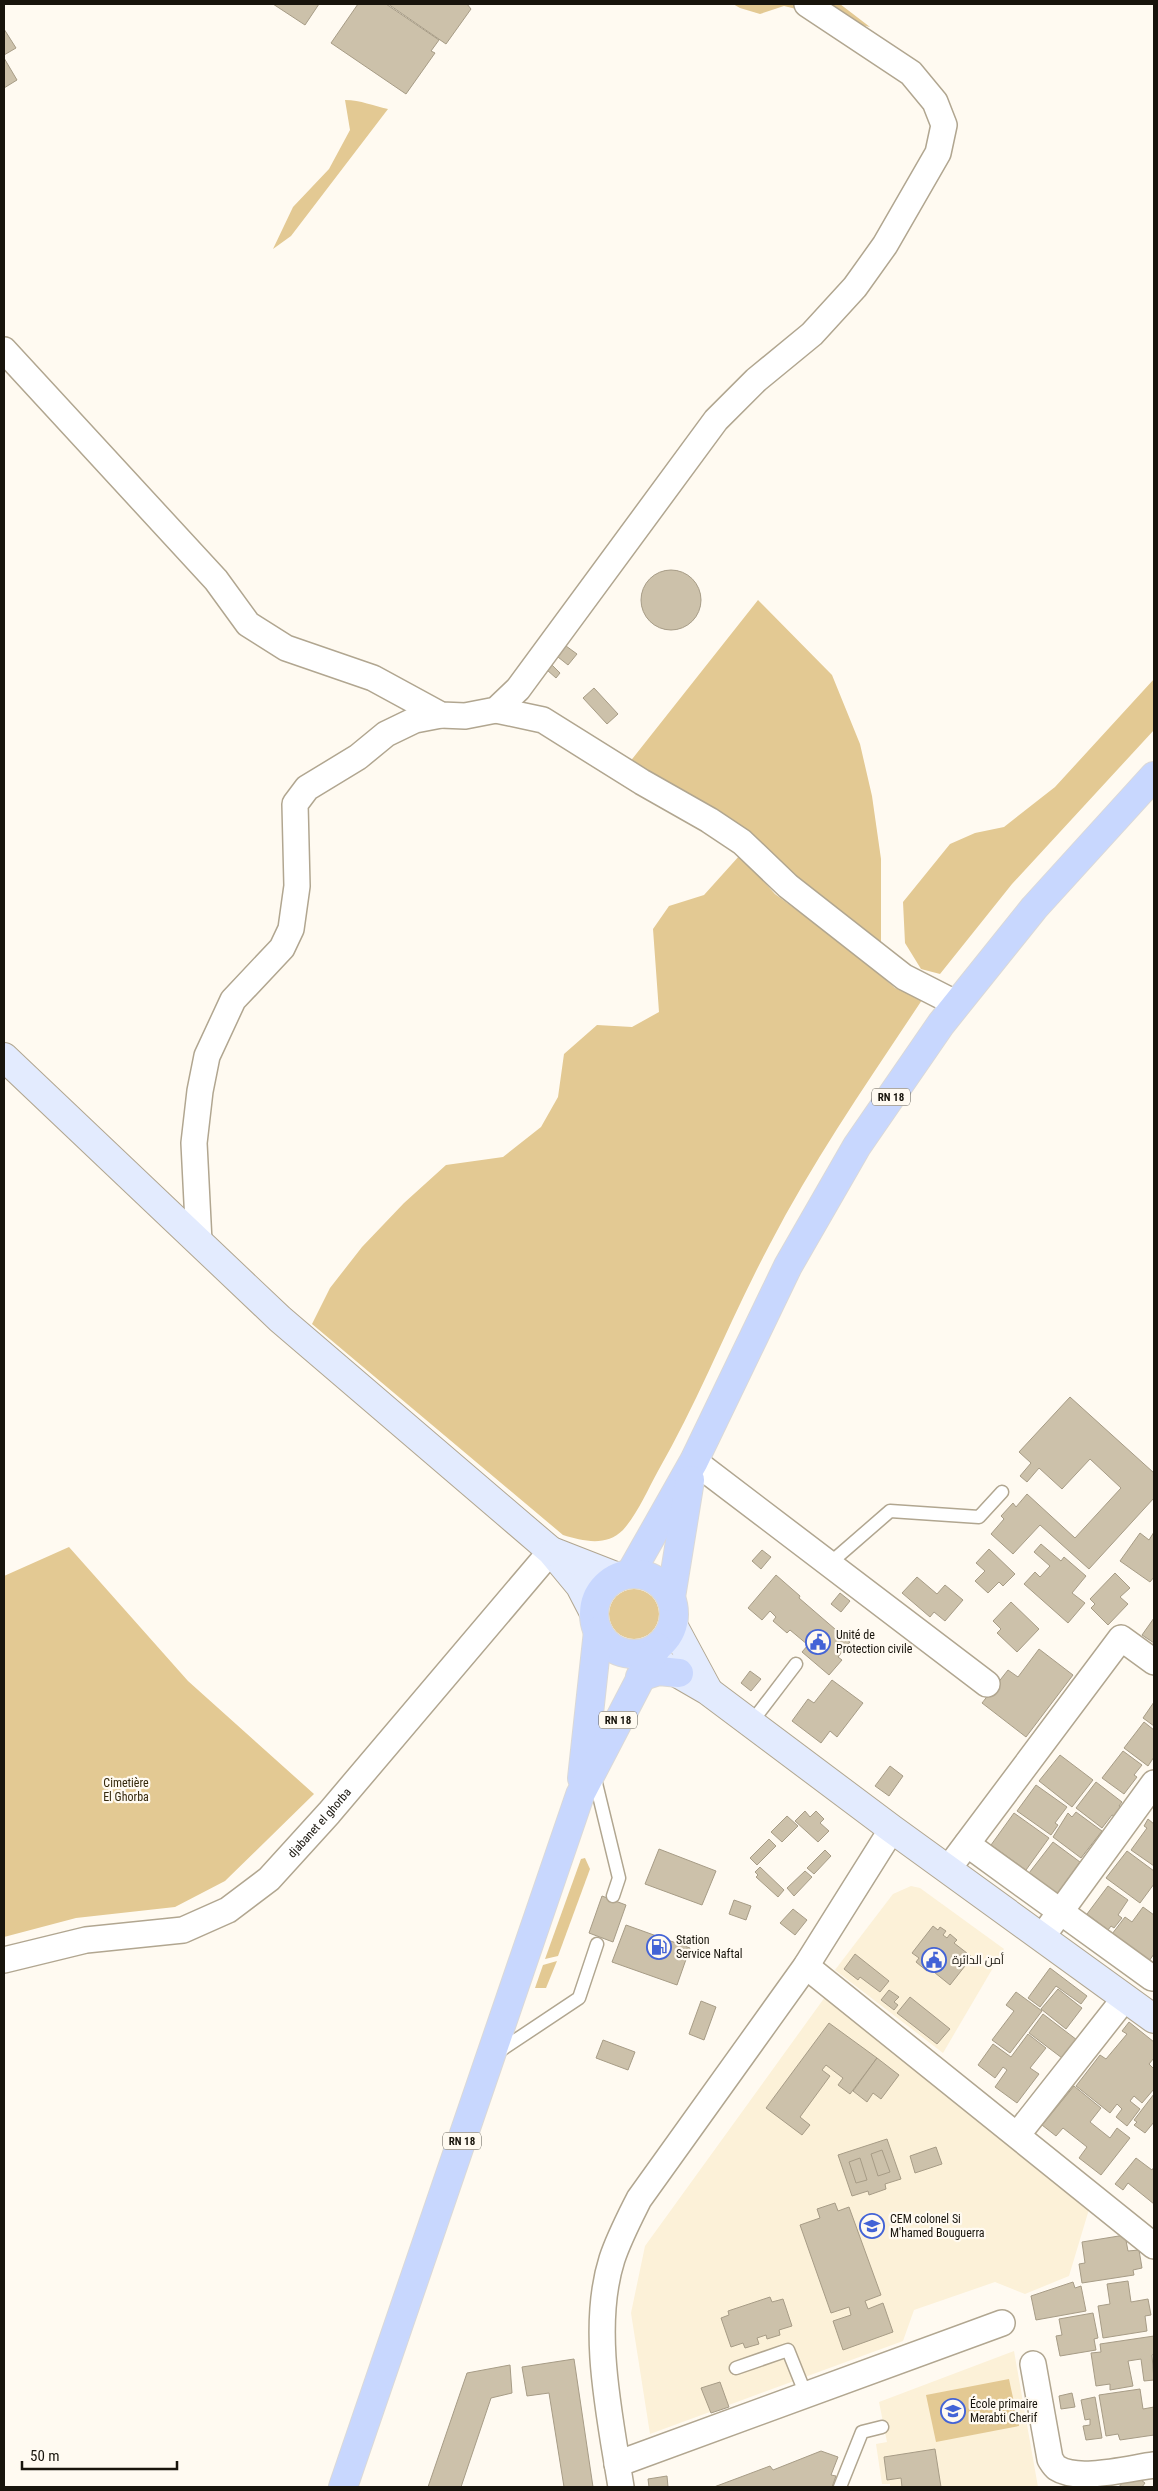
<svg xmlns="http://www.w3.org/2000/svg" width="1158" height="2491" font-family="'Roboto Condensed',Cairo,sans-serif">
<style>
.built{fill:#fcf1d8}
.green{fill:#e3c993}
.building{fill:#ccc1aa;stroke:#a79c86}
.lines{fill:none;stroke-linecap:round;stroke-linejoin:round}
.service-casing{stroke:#b1a690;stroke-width:15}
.minor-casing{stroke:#b1a690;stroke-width:28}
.secondary-casing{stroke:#b1a690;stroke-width:30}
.primary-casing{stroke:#dad9d8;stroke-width:30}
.service{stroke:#fff;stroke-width:12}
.minor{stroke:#fff;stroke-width:25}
.secondary{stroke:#e3ebfe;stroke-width:28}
.primary{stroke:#c8d7fe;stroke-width:28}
.labels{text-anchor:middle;stroke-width:4.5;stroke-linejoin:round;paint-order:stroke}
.shield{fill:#fffaf1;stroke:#5d5951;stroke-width:1}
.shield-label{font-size:11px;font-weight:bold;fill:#18140c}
.poi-label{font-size:12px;fill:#18140c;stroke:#fffaf1;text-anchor:start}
.park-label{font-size:12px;fill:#35290d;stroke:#fffaf1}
.street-label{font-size:12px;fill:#18140c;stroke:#fffaf1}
</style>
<rect width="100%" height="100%" fill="#fffaf1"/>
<g class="built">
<polygon points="911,1886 920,1888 1004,1949 943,2053 835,1970 893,1894"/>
<polygon points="825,1997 1090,2206 1069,2276 1025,2294 995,2282 914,2310 903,2341 650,2434 631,2313 645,2246"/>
<polygon points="1014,2351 1038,2487 890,2487 890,2484 882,2484 876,2444 887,2442 879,2402"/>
</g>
<g class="green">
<polygon points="733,4 840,4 870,27 784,6 760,14 740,8"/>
<path d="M345,100C361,100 373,106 388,109L291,236L273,249L293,207L329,169L350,130Z"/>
<polygon points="758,600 832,675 860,744 872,796 881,859 881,945 781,863 744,828 629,763"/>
<polygon points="1154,679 1154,730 1012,884 940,974 921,969 905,943 903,902 950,844 975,833 1004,827 1055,787"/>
<path d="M740,855L775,894L856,954L895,988L922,1000C869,1080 814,1159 770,1244C730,1319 700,1398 658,1471C647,1491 638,1513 623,1530C606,1547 583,1541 563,1535L312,1324L330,1288L362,1247L404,1203L446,1165L503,1157L541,1127L558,1097L564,1054L597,1025L632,1027L659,1012L653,929L669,906L704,895Z"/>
<polygon points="69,1547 188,1681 314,1794 225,1881 175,1907 76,1918 4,1937 4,1576"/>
<circle cx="634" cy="1614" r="25"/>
<polygon points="585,1858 590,1869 558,1956 545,1959 581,1859"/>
<polygon points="557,1961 546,1988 535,1988 543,1965"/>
<polygon points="1009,2379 1019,2426 936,2442 926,2395"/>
</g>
<g class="building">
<polygon points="273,4 319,4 305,25"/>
<polygon points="358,4 386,4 439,40 431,51 435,53 406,94 331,43"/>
<polygon points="388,4 467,4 471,9 446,44"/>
<polygon points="4,29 16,48 4,55"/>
<polygon points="4,58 17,80 4,88"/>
<circle cx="671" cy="600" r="30"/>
<polygon points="566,646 577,654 568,665 558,657"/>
<polygon points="552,665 560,673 556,678 547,670"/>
<polygon points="594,688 618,714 607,724 583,698"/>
<polygon points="1070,1397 1154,1473 1154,1498 1089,1569 1040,1525 1013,1554 991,1534 1004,1519 1001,1516 1013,1503 1016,1507 1027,1494 1075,1538 1121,1488 1090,1459 1062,1489 1039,1468 1027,1482 1020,1476 1031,1463 1019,1452"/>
<polygon points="1154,1532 1154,1577 1150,1582 1120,1561 1140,1533 1149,1540"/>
<polygon points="1041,1544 1061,1561 1064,1557 1086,1576 1072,1593 1085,1603 1068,1623 1024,1584 1035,1572 1040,1577 1050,1566 1034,1552"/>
<polygon points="989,1549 1015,1574 1003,1586 999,1582 988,1593 975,1581 985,1571 976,1563"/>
<polygon points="762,1550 771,1557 761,1569 752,1561"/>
<polygon points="1115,1573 1130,1588 1120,1597 1128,1604 1108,1625 1091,1608 1095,1604 1090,1599"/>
<polygon points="776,1575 800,1596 799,1598 850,1642 838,1657 842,1660 829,1675 802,1652 808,1645 790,1630 787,1633 773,1621 776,1617 770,1611 762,1620 748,1608"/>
<polygon points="917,1577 937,1594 945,1585 963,1600 945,1621 934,1612 930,1617 902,1593"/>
<polygon points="840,1593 850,1601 841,1612 831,1604"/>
<polygon points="1011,1602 1039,1629 1017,1652 997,1633 1001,1629 993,1621"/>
<polygon points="1154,1618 1154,1643 1142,1635"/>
<polygon points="1039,1649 1073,1675 1026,1737 982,1703 1008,1670 1018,1677"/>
<polygon points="750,1671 761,1679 751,1691 741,1683"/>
<polygon points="832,1680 863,1703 837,1737 830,1731 821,1743 792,1721 808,1699 814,1703"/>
<polygon points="1154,1702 1154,1726 1143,1718"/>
<polygon points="1144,1722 1154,1730 1154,1757 1148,1766 1124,1748"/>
<polygon points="1123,1751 1142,1765 1134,1775 1137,1777 1124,1794 1102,1778"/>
<polygon points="1060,1755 1093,1780 1072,1807 1039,1781"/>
<polygon points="890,1766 903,1776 889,1796 875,1786"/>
<polygon points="1096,1782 1122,1802 1119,1806 1122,1808 1116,1817 1112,1815 1102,1828 1076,1808"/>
<polygon points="1036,1785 1067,1807 1055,1823 1058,1825 1051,1835 1017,1811"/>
<polygon points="805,1811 810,1817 816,1811 824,1819 820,1823 829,1831 818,1842 795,1821"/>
<polygon points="1076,1812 1102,1831 1081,1858 1053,1837 1068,1813 1072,1817"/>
<polygon points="1014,1813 1049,1838 1026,1870 991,1845"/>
<polygon points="787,1816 798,1826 782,1842 771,1832"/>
<polygon points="1148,1819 1154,1824 1154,1866 1131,1850 1147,1828 1144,1826"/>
<polygon points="769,1839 776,1846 757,1865 750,1858"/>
<polygon points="1053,1842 1080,1862 1057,1894 1029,1873"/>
<polygon points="659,1849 716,1871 702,1905 645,1884"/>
<polygon points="825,1850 831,1856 814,1874 807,1868"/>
<polygon points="1127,1851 1154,1871 1154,1884 1140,1903 1106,1878"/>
<polygon points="760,1867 784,1890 778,1897 756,1877 758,1875 755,1872"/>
<polygon points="805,1871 812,1877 794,1896 787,1888"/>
<polygon points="1108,1886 1128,1900 1118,1915 1122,1918 1114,1928 1111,1926 1108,1930 1087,1914"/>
<polygon points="602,1896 626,1905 613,1942 589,1933"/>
<polygon points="734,1900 751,1906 746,1920 729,1914"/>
<polygon points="1143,1907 1154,1915 1154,1954 1149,1961 1112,1934 1125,1917 1132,1922"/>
<polygon points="793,1909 807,1920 795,1935 780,1923"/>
<polygon points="626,1925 690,1948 677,1985 612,1962"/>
<polygon points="933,1926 938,1930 940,1927 946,1931 943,1935 947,1938 950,1934 957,1940 954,1943 972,1957 950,1985 929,1968 927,1971 916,1962 919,1958 912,1953"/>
<polygon points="855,1954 889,1981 880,1992 860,1977 858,1980 844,1969"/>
<polygon points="1050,1968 1087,1996 1081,2004 1056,1986 1040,2007 1028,1998"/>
<polygon points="1058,1989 1082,2008 1066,2029 1041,2009"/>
<polygon points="889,1990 899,1997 894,2002 898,2005 894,2010 881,2000"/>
<polygon points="1016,1992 1042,2011 1010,2053 992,2040 1014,2011 1006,2005"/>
<polygon points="910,1997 950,2029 937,2044 897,2013"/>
<polygon points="701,2001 716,2007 704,2040 689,2034"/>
<polygon points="1043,2014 1077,2040 1062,2058 1029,2033"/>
<polygon points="1129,2022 1154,2042 1154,2058 1149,2064 1154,2069 1154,2089 1142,2103 1134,2096 1130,2101 1140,2109 1127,2126 1116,2117 1122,2109 1117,2104 1110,2113 1076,2086 1100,2055 1106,2059 1127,2034 1122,2031"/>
<polygon points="829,2023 877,2058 850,2094 838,2085 843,2078 826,2065 822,2070 830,2076 800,2117 810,2125 802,2135 766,2108"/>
<polygon points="1028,2034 1046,2048 1030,2068 1039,2074 1017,2103 995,2087 1007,2070 1003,2067 995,2078 978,2065 993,2044 1011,2057"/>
<polygon points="603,2040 635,2052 628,2070 596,2058"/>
<polygon points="877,2058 899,2075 881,2099 873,2093 867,2102 853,2091"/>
<polygon points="1074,2086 1101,2108 1090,2122 1110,2138 1117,2128 1130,2138 1101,2175 1079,2158 1087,2147 1063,2128 1056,2136 1042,2125"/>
<polygon points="1154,2094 1154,2122 1145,2133 1134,2125 1137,2122 1134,2120"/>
<polygon points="887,2139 901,2179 885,2184 886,2189 869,2195 868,2191 852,2196 838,2155"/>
<polygon points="936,2147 942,2164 915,2173 910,2156"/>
<polygon points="882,2150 890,2172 878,2176 871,2154"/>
<polygon points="860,2158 867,2180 856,2183 849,2162"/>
<polygon points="1136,2158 1152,2170 1154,2167 1154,2204 1128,2183 1123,2190 1115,2184"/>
<polygon points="835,2203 838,2211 849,2207 881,2295 865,2301 868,2309 883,2303 893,2332 843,2350 833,2321 851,2315 849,2307 831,2313 800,2225 820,2218 817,2209"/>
<polygon points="1125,2235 1128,2251 1139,2250 1142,2268 1133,2270 1134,2275 1082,2283 1079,2264 1085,2263 1082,2242"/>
<polygon points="1128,2281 1131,2302 1148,2299 1151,2315 1145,2316 1147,2331 1103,2338 1098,2306 1110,2304 1107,2284"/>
<polygon points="1073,2282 1075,2288 1081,2286 1086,2311 1036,2320 1031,2296"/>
<polygon points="770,2297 772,2302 783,2299 792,2326 779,2330 780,2335 767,2339 766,2335 757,2338 759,2344 745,2348 743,2343 731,2347 721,2318 729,2315 728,2311"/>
<polygon points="1093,2313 1098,2338 1094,2339 1096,2350 1060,2356 1056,2336 1062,2335 1059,2319"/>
<polygon points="1154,2336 1154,2354 1152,2355 1154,2380 1144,2381 1141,2359 1128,2361 1133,2386 1110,2390 1110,2384 1096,2386 1091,2353 1101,2352 1100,2344"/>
<polygon points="574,2359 593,2487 564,2487 549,2393 527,2396 522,2367"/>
<polygon points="510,2365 512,2393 491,2398 461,2487 428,2487 467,2373"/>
<polygon points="720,2382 729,2407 711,2413 701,2388"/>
<polygon points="1140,2389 1143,2409 1154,2407 1154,2435 1120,2440 1118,2434 1106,2436 1099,2395"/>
<polygon points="1072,2393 1075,2407 1061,2409 1059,2396"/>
<polygon points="1095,2397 1102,2438 1086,2440 1083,2426 1090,2425 1090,2419 1085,2420 1081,2400"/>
<polygon points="935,2449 941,2487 902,2487 901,2478 887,2480 884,2457"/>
<polygon points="821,2451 838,2457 831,2475 836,2476 832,2487 714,2487 770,2466 773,2470"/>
<polygon points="1130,2472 1145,2483 1142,2487 1119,2487"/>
<polygon points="667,2476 668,2487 649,2487 648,2479"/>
</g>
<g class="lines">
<defs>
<g id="service">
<polyline points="829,1564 890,1511 979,1517 1002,1492"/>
<polyline points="751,1723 796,1664"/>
<polyline points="594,1775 619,1878 613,1896"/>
<polyline points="495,2054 579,1998 597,1944"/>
<polyline points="736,2368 788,2350 806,2395"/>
<polyline points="840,2487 862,2432 882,2427"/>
</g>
<g id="minor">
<polyline points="4,350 216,580 248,624 286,648 373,678 441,715 465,716 496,710 518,689 716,420 756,380 812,334 855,287 885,245 938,153 944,125 935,102 911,73 807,4"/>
<polyline points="496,710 543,720 642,782 709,820 742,842 788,886 904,977 957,1004"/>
<polyline points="199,1242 194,1143 200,1091 207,1056 233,1000 282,948 291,929 297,886 295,804 307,788 358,757 386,734 415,720 441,715"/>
<polyline points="694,1461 987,1684"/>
<polyline points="967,1844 1152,1978"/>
<polyline points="948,1869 1121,1638 1154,1662"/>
<polyline points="1050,1926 1154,1783"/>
<path id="s1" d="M4,1960L86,1940L183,1930L228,1910L269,1879L329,1813L551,1551"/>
<polyline points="806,1966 1154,2246"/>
<polyline points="1018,2134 1125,1998"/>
<path d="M1033,2364L1050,2459C1052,2462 1054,2466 1057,2468C1078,2482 1130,2468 1154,2465"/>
<polyline points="617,2464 1002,2323"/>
<path d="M621,2487C610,2417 590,2328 612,2259C619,2238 629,2219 639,2199L806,1966L892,1829"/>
</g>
<g id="secondary">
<polyline points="4,1057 280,1319 551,1551 580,1586 594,1613"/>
<polyline points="554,1552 618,1577"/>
<polyline points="673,1625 708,1690"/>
<polyline points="632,1654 651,1658 708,1691 892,1829 1154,2019"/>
</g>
<g id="primary">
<polyline points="630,1574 694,1461 788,1266 857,1146 941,1024 1034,908 1154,776"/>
<circle cx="634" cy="1614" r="40"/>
<polyline points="671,1597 690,1480"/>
<polyline points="640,1677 659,1671 679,1673"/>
<polyline points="582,1778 598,1631"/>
<polyline points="343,2487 580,1795 657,1647"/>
</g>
</defs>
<use href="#service" class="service-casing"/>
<use href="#minor" class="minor-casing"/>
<use href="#secondary" class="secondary-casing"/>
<use href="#primary" class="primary-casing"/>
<use href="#service" class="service"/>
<use href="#minor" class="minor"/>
<use href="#secondary" class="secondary"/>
<use href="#primary" class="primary"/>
</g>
<defs>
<symbol id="civic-ring" viewBox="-11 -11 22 22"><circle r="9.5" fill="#fffaf1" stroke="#4363d6" stroke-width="1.5"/><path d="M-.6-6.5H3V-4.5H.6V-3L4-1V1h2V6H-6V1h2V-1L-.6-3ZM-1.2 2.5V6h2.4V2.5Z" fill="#4363d6"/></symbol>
<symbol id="fuel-ring" viewBox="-11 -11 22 22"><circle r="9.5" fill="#fffaf1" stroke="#4363d6" stroke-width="1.5"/><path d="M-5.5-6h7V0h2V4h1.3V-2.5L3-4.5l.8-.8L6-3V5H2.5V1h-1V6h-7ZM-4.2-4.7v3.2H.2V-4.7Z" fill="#4363d6"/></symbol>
<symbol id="school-ring" viewBox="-11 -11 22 22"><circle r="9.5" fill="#fffaf1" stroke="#4363d6" stroke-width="1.5"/><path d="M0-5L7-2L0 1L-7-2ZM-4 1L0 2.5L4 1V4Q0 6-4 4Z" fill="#4363d6"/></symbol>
</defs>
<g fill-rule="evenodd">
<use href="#civic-ring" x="804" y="1628" width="28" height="28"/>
<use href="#fuel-ring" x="645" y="1933" width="28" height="28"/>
<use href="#civic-ring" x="920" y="1946" width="28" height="28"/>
<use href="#school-ring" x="858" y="2212" width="28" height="28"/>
<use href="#school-ring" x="939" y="2397" width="28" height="28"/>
</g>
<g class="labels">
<g class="shield">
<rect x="872" y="1088.5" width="38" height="17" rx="4"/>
<rect x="599" y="1711.5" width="38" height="17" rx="4"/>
<rect x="443" y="2132.5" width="38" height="17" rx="4"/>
</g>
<g class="shield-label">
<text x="891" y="1101">RN 18</text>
<text x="618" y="1724">RN 18</text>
<text x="462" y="2145">RN 18</text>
</g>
<g class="poi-label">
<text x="836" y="1639">Unité de<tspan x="836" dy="14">Protection civile</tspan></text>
<text x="676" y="1944">Station<tspan x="676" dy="14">Service Naftal</tspan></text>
<text x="952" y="1964">أمن الدائرة</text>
<text x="890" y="2223">CEM colonel Si<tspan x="890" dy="14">M'hamed Bouguerra</tspan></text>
<text x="970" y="2408">École primaire<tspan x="970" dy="14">Merabti Cherif</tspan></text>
</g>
<g class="park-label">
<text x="126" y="1787">Cimetière<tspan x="126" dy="14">El Ghorba</tspan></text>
</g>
<g class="street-label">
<text dy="4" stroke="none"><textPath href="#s1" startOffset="358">djabanet el ghorba</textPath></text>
</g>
</g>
<rect width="1158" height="2491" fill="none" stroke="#18140c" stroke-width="10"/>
<path d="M22 2461v8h155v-8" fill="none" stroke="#18140c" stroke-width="2.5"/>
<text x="30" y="2461" font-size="15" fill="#18140c" stroke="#fffaf1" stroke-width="4" paint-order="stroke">50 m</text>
</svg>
